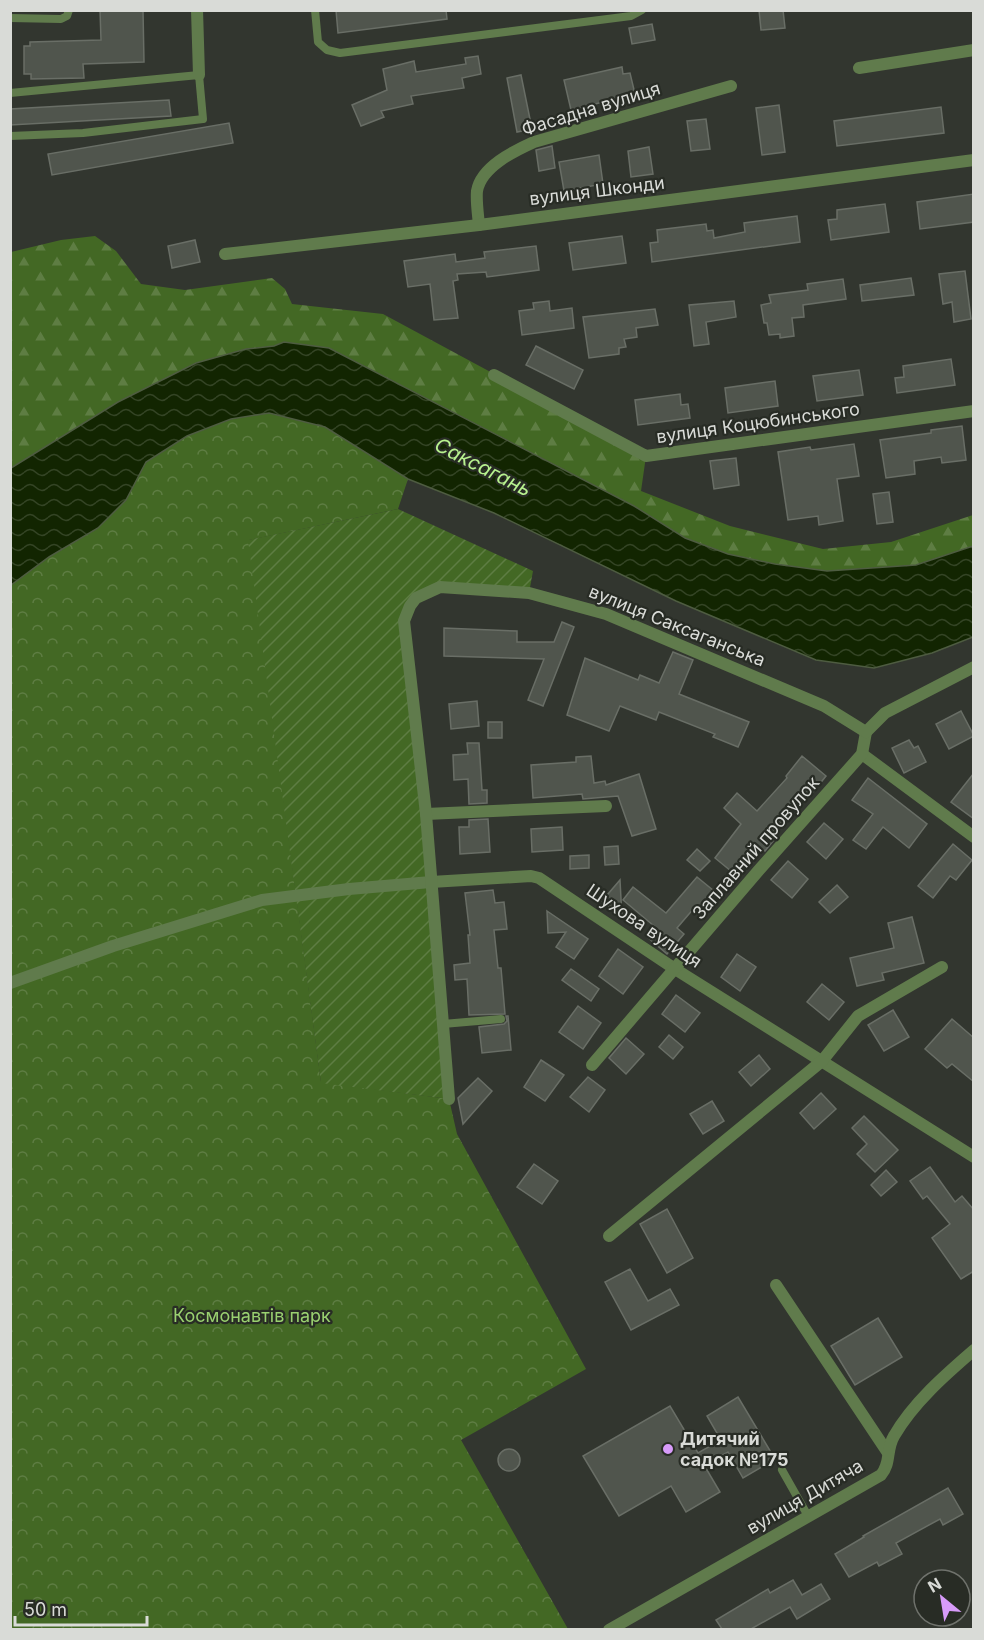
<svg xmlns="http://www.w3.org/2000/svg" width="984" height="1640" font-family="Inter,sans-serif">
<style>
.forest{fill:url(#forest-firs)}
.park{fill:url(#park-crowns)}
.garden{fill:url(#garden-furrows)}
.water{fill:url(#water-waves);stroke:#4e5c41;stroke-width:1.5}
.building{fill:#50554d;stroke:#696e66;stroke-width:1.5}
.lines{fill:none;stroke-linecap:round;stroke-linejoin:round}
.service{stroke:#607b4c;stroke-width:8}
.pedestrian{stroke:#607b4c;stroke-width:12}
.minor{stroke:#607b4c;stroke-width:12}
.poi-dot{fill:#d79bf9;stroke:#282c25;stroke-width:2}
.labels{text-anchor:middle;stroke-width:4.5;stroke-linejoin:round;paint-order:stroke}
.street-label{font-size:18px;fill:#d9dbd7;stroke:#282c25}
.park-label{font-size:18px;fill:#9ad170;stroke:#282c25}
.poi-label{font-size:18px;font-weight:bold;fill:#d9dbd7;stroke:#282c25;text-anchor:start}
.water-label{font-size:20px;font-style:italic;fill:#b8f28f;stroke:#282c25}
</style>
<defs>
<pattern id="forest-firs" width="22" height="20" patternUnits="userSpaceOnUse" patternTransform="scale(1.5)"><rect width="22" height="20" fill="#436824"/><path d="M5 1l3.5 6h-7zM16 11l3.5 6h-7z" fill="#5e7d43"/></pattern>
<pattern id="park-crowns" width="20" height="18" patternUnits="userSpaceOnUse" patternTransform="scale(1.5)"><rect width="20" height="18" fill="#436824"/><path d="M2 6a3 3 0 1 1 6 0M12 15a3 3 0 1 1 6 0" fill="none" stroke="#5e7d43"/></pattern>
<pattern id="garden-furrows" width="10" height="10" patternUnits="userSpaceOnUse" patternTransform="scale(1.5)"><rect width="10" height="10" fill="#436824"/><path d="M-1 1l2-2M0 10L10 0M9 11l2-2" fill="none" stroke="#5e7d43"/></pattern>
<pattern id="water-waves" width="16" height="10" patternUnits="userSpaceOnUse" patternTransform="scale(1.5)"><rect width="16" height="10" fill="#122501"/><path d="M0 5q4-4 8 0t8 0" fill="none" stroke="#344425"/></pattern>
</defs>
<rect width="100%" height="100%" fill="#32362f"/>
<polygon class="forest" points="95,236 116,251 141,284 185,290 272,278 285,289 292,304 383,314 646,456 641,491 730,526 823,549 891,542 973,515 973,546 916,565 827,571 775,564 728,554 685,538 634,506 329,348 284,343 274,346 246,349 118,402 11,468 11,252 61,240"/>
<polygon class="park" points="269,413 325,427 408,479 398,509 249,540 321,1082 449,1099 457,1134 586,1369 461,1440 568,1629 11,1629 10,585 126,500 146,462 187,436 231,419"/>
<polygon class="garden" points="398,509 533,571 529,593 424,593 404,621 449,1099 321,1083 248,540"/>
<polygon class="water" points="284,342 329,348 634,506 685,538 728,554 775,564 827,571 916,565 973,546 973,637 932,653 874,668 816,660 676,601 494,513 408,479 325,427 269,413 231,419 187,436 146,462 126,500 98,528 49,557 11,585 11,468 118,402 196,363 246,349 274,346"/>
<g class="building">
<polygon points="100,10 143,10 144,62 83,64 84,78 31,79 31,74 24,74 24,46 30,46 30,42 101,40"/>
<polygon points="336,10 446,10 447,19 338,33"/>
<polygon points="759,10 783,10 785,28 761,30"/>
<polygon points="652,24 655,40 632,44 629,28"/>
<polygon points="478,56 481,74 462,78 464,88 411,96 413,104 381,111 384,117 361,126 352,105 387,90 383,69 414,61 416,72 466,64 465,58"/>
<polygon points="622,67 623,74 630,73 635,94 571,110 564,80"/>
<polygon points="521,75 532,129 517,132 507,78"/>
<polygon points="169,100 171,116 10,125 10,109"/>
<polygon points="779,105 785,152 762,155 756,108"/>
<polygon points="941,107 944,133 837,146 834,121"/>
<polygon points="706,119 710,149 691,151 687,121"/>
<polygon points="229,123 233,143 52,175 48,154"/>
<polygon points="552,146 555,168 539,171 536,150"/>
<polygon points="649,147 653,174 631,177 628,151"/>
<polygon points="599,155 603,184 564,191 559,162"/>
<polygon points="974,194 974,222 920,229 917,202"/>
<polygon points="885,204 889,232 831,240 828,220 837,219 837,210"/>
<polygon points="797,216 800,242 652,262 650,243 658,242 657,230 706,224 707,231 713,230 714,238 745,232 744,223"/>
<polygon points="622,236 626,263 573,270 569,243"/>
<polygon points="195,240 200,262 172,268 168,246"/>
<polygon points="536,246 539,270 487,277 486,272 457,274 458,280 453,281 458,318 434,320 430,284 408,287 404,261 455,254 456,262 485,258 484,252"/>
<polygon points="965,271 971,319 954,322 952,302 943,304 939,274"/>
<polygon points="911,278 914,295 862,301 860,285"/>
<polygon points="843,279 846,299 803,305 804,317 792,318 794,336 780,338 780,334 769,335 767,323 764,323 761,305 771,303 769,295 808,290 807,284"/>
<polygon points="549,301 550,311 572,308 574,328 522,335 519,311 534,309 533,303"/>
<polygon points="734,301 736,317 706,322 709,344 694,346 689,305"/>
<polygon points="655,309 658,325 636,328 637,337 624,339 626,347 619,348 619,354 589,358 583,317"/>
<polygon points="536,346 583,370 574,389 526,365"/>
<polygon points="951,359 955,385 897,393 895,378 904,377 903,366"/>
<polygon points="859,370 863,395 817,401 813,376"/>
<polygon points="775,381 778,406 728,413 725,388"/>
<polygon points="680,394 681,405 688,404 690,418 638,425 635,400"/>
<polygon points="962,426 966,460 942,463 941,457 914,461 915,474 886,478 880,440 931,433 931,430"/>
<polygon points="854,444 859,476 837,479 843,521 819,525 818,516 788,520 778,452 810,447 811,450"/>
<polygon points="736,458 739,485 714,489 710,461"/>
<polygon points="889,492 893,522 877,524 873,494"/>
<polygon points="562,622 574,627 543,706 528,700 544,659 444,656 444,628 517,631 517,642 554,642"/>
<polygon points="673,652 693,660 679,694 749,722 738,747 713,737 715,734 659,712 656,720 620,706 609,731 567,715 585,658 638,680 640,675 659,683"/>
<polygon points="477,701 479,726 451,729 449,704"/>
<polygon points="961,711 974,736 949,749 936,724"/>
<rect x="488" y="722" width="14" height="16"/>
<polygon points="909,740 914,748 918,746 926,762 904,773 892,748"/>
<polygon points="467,743 479,743 482,790 487,790 487,803 469,804 468,779 454,780 453,755 468,754"/>
<polygon points="591,756 594,783 605,781 606,785 639,774 656,829 632,836 618,796 583,799 582,794 533,798 531,765 576,762 576,757"/>
<polygon points="802,756 826,776 810,796 802,790 784,810 789,815 769,837 773,841 765,851 761,848 737,876 715,858 741,824 724,808 737,793 757,811 787,778 786,776"/>
<polygon points="974,773 974,819 951,802"/>
<polygon points="868,778 927,824 909,848 883,827 866,849 853,840 873,814 852,800"/>
<polygon points="488,819 490,852 460,854 459,827 469,827 469,820"/>
<polygon points="824,823 843,839 826,859 807,842"/>
<polygon points="562,827 563,850 532,852 531,829"/>
<polygon points="953,844 972,860 956,880 950,876 933,898 918,886"/>
<polygon points="618,846 619,864 605,865 604,847"/>
<polygon points="697,849 710,861 700,871 687,860"/>
<polygon points="589,855 589,868 570,869 570,856"/>
<polygon points="788,861 808,879 792,898 771,880"/>
<polygon points="697,877 719,895 703,914 695,907 677,928 684,934 667,954 646,936 654,926 623,900 633,887 666,913"/>
<polygon points="620,880 622,918 602,901"/>
<polygon points="837,885 848,897 830,913 819,902"/>
<polygon points="493,890 495,903 504,902 507,929 494,930 498,968 501,968 505,1014 469,1015 467,979 455,980 454,965 470,963 468,935 470,935 465,893"/>
<polygon points="547,911 588,939 574,959 556,947 566,932 548,933"/>
<polygon points="912,917 924,963 882,973 884,980 857,986 850,958 894,948 888,923"/>
<polygon points="618,949 643,967 623,994 599,976"/>
<polygon points="737,954 756,967 740,991 721,977"/>
<polygon points="571,969 599,989 591,1001 562,980"/>
<polygon points="822,984 844,1002 829,1020 807,1002"/>
<polygon points="676,995 700,1013 685,1032 662,1014"/>
<polygon points="578,1006 601,1023 583,1049 559,1032"/>
<polygon points="893,1010 909,1037 884,1051 868,1025"/>
<polygon points="506,1016 508,1016 511,1050 482,1053 479,1027 504,1024 507,1021"/>
<polygon points="952,1019 974,1038 974,1082 952,1064 947,1068 925,1049"/>
<polygon points="669,1035 683,1047 673,1059 659,1047"/>
<polygon points="626,1038 644,1054 626,1074 609,1058"/>
<polygon points="759,1055 770,1069 751,1086 739,1072"/>
<polygon points="541,1060 564,1075 545,1101 524,1087"/>
<polygon points="588,1077 605,1090 589,1112 570,1097"/>
<polygon points="478,1078 492,1091 463,1124 458,1098"/>
<polygon points="821,1093 836,1109 814,1129 800,1113"/>
<polygon points="712,1101 724,1121 703,1134 690,1114"/>
<polygon points="864,1116 898,1150 875,1172 857,1154 867,1144 852,1128"/>
<polygon points="534,1164 558,1181 542,1204 517,1187"/>
<polygon points="930,1167 955,1202 962,1196 974,1210 974,1271 961,1279 932,1238 950,1224 927,1196 923,1199 910,1181"/>
<polygon points="886,1170 897,1182 881,1196 871,1185"/>
<polygon points="667,1209 693,1258 667,1273 640,1224"/>
<polygon points="630,1269 648,1301 670,1289 679,1305 631,1330 605,1282"/>
<polygon points="878,1318 902,1357 855,1385 831,1346"/>
<polygon points="738,1397 775,1459 743,1478 728,1452 704,1465 720,1492 686,1512 671,1486 619,1516 583,1456 670,1406 698,1453 721,1440 707,1416"/>
<circle cx="509" cy="1460" r="11"/>
<polygon points="948,1488 963,1514 943,1525 940,1519 896,1543 902,1554 879,1566 877,1562 849,1577 835,1554 864,1537 863,1536"/>
<polygon points="793,1580 802,1595 821,1584 830,1599 797,1619 790,1607 751,1629 722,1629 716,1620 768,1589 770,1593"/>
</g>
<g class="lines">
<g class="service">
<polyline points="315,10 318,42 327,50 340,53 631,16 642,10"/>
<polyline points="10,18 61,19 67,16 69,10"/>
<polyline points="10,93 199,75 203,119 83,133 10,136"/>
<polyline points="443,1024 501,1019"/>
<polyline points="782,1470 808,1516"/>
</g>
<polyline class="pedestrian" points="10,983 113,946 262,900 349,889 431,882"/>
<g class="minor">
<polyline points="197,10 199,75"/>
<polyline points="859,68 974,50"/>
<path d="M479,225C478,214 476,201 477,191C481,167 514,151 534,142L731,86"/>
<polyline points="225,254 479,225 974,160"/>
<polyline points="494,375 646,456 974,411"/>
<polyline points="862,754 974,837"/>
<polyline points="426,814 606,806"/>
<polyline points="431,882 531,876 539,878 675,969 974,1157"/>
<polyline points="592,1065 759,870 862,754 866,732"/>
<polyline points="449,1099 426,814 404,621 410,606 416,598 440,587 529,593 606,614 824,706 866,732 885,713 974,667"/>
<polyline points="609,1236 822,1061 858,1016 942,967"/>
<polyline points="776,1285 888,1453"/>
<path d="M609,1630L881,1475C891,1464 886,1449 894,1436C913,1403 945,1375 974,1350"/>
</g>
</g>
<circle class="poi-dot" cx="668" cy="1449" r="6"/>
<g class="labels">
<g class="street-label">
<text transform="translate(591 109) rotate(-17)" y="6">Фасадна вулиця</text>
<text transform="translate(597 191) rotate(-7)" y="6">вулиця Шконди</text>
<text transform="translate(758 423) rotate(-8)" y="6">вулиця Коцюбинського</text>
<text transform="translate(677 626) rotate(22)" y="6">вулиця Саксаганська</text>
<text transform="translate(756 848) rotate(-49)" y="6">Заплавний провулок</text>
<text transform="translate(644 926) rotate(34)" y="6">Шухова вулиця</text>
<text transform="translate(805 1497) rotate(-30)" y="6">вулиця Дитяча</text>
</g>
<g class="park-label">
<text x="252" y="1322">Космонавтів парк</text>
</g>
<g class="poi-label">
<text x="680" y="1445">Дитячий<tspan x="680" dy="21">садок №175</tspan></text>
</g>
<g class="water-label">
<text transform="translate(483 467) rotate(27)" y="7">Саксагань</text>
</g>
</g>
<rect width="984" height="1640" fill="none" stroke="#d9dbd7" stroke-width="24"/>
<g transform="translate(942 1598) rotate(330)"><circle r="28" fill="#282c25" stroke="#6f726c" stroke-width="1.5"/>
<path d="M0-4.5L10 22L0 15L-10 22Z" fill="#d79bf9"/>
<text y="-9" font-size="16" font-weight="bold" text-anchor="middle" fill="#d9dbd7">N</text>
</g>
<path d="M15 1616v9h132v-9" fill="none" stroke="#d9dbd7" stroke-width="3"/>
<text x="24" y="1616" font-size="18" fill="#d9dbd7" stroke="#282c25" stroke-width="4.5" paint-order="stroke">50 m</text>
</svg>
